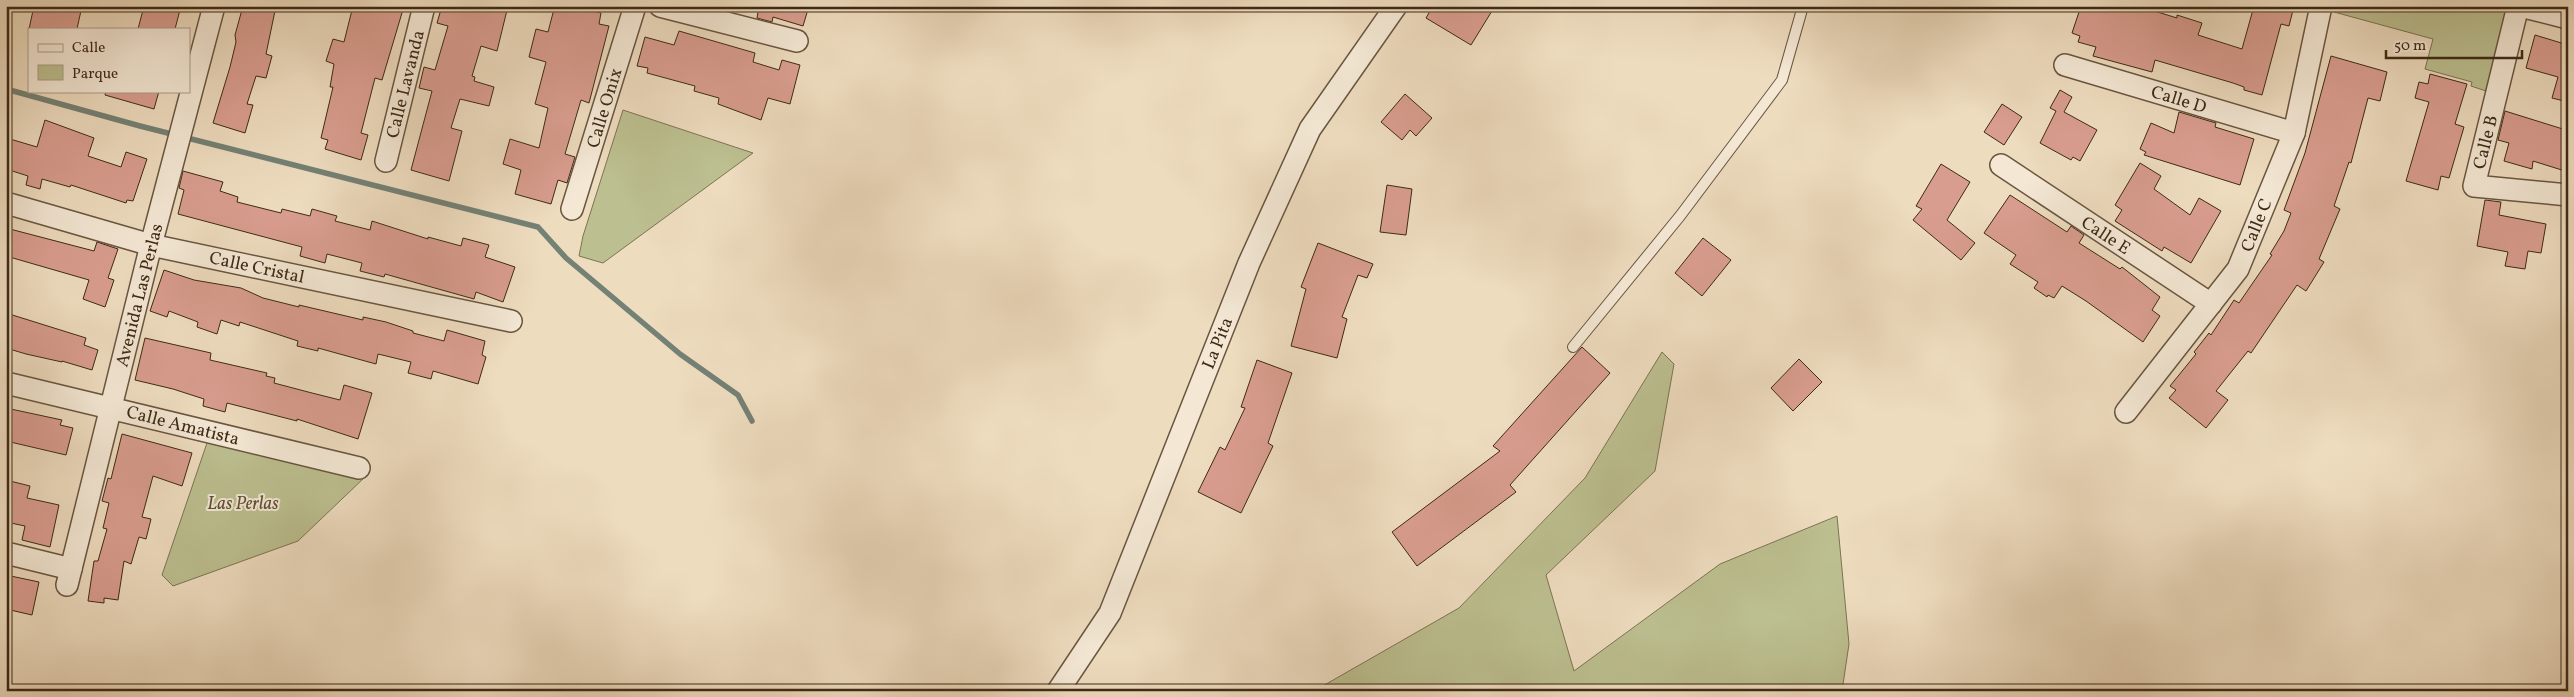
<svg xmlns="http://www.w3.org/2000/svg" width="2574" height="697" font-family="Vollkorn,serif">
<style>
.green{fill:#bcbf90;stroke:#7c7453}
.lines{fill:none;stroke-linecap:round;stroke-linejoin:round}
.stream{stroke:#748175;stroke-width:5.5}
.building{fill:#d99d8f;stroke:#3d2a16}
.lane-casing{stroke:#695640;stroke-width:12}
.street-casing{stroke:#695640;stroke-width:24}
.lane{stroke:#f4e8d5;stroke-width:10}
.street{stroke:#f4e8d5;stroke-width:21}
.labels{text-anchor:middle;stroke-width:4;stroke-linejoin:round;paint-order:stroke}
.street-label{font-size:18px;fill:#3d2a16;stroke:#f4e8d5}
.park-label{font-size:18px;font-style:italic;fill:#5d4f34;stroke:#f4e8d5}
</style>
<rect width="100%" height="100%" fill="#eedcbf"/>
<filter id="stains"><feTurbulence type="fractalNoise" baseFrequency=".004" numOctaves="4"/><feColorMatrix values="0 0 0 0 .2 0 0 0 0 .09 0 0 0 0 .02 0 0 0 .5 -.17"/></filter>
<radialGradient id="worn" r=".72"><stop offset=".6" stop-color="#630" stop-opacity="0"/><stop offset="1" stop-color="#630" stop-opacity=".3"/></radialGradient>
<g class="green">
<polygon points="2336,6 2501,6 2508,8 2486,91 2471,86 2472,82 2425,69 2433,39 2334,12"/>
<polygon points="623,110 753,153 603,263 579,256 583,236"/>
<polygon points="1662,352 1674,364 1655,471 1546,575 1574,671 1720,564 1837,516 1849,644 1842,691 1314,691 1459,608 1585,478"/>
<polygon points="209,437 365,477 298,541 173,586 162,575"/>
</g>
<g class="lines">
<polyline class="stream" points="6,89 140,126 538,227 566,258 680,354 738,395 752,421"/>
</g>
<g class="building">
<polygon points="34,6 82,6 77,29 29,29"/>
<polygon points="144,6 181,6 175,29 138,29"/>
<polygon points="243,6 276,6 266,54 272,56 266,78 256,76 247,104 253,105 245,133 213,123 230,67 236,42 235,35"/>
<polygon points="353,6 404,6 382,80 375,78 361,133 368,135 361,160 325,149 328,140 321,138 333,87 330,87 334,64 326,61 333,39 344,42"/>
<polygon points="442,6 508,6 497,51 481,46 472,76 475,77 474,81 494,87 489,106 460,99 451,128 462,131 449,181 411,170 432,91 419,88 424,67 435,70 448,26 437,23"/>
<polygon points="559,6 576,6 601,13 599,24 609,26 589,103 581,100 565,154 575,157 567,183 558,180 551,204 515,194 521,170 503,164 510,139 539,148 548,108 535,104 546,62 529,57 536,29 548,32 554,9 558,10"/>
<polygon points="750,6 809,6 803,26 773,17 772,22 757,18 758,12 749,10"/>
<polygon points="1433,6 1495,6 1471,45 1426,18"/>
<polygon points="2081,6 2106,12 2107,6 2138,6 2177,18 2177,15 2202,23 2198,35 2242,49 2254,6 2294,6 2289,26 2281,24 2262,95 2244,90 2244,87 2233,83 2155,60 2152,72 2093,56 2096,47 2078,42 2080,36 2072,33"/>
<polygon points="679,31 755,53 753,62 779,70 782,60 800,65 790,104 768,98 761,120 718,104 719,98 694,91 695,86 647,73 648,68 637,66 645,37 674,45"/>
<polygon points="2535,35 2568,45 2568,102 2552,98 2558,77 2526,68"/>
<polygon points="2331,56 2387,72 2380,101 2368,98 2351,163 2349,162 2334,206 2340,209 2319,259 2324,262 2306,291 2297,285 2251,353 2248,351 2216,391 2228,400 2206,428 2169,398 2176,390 2170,386 2196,354 2194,352 2209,333 2211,335 2234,300 2239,303 2272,255 2270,254 2284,231 2291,213 2284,210 2305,153"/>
<polygon points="2430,74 2467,84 2455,124 2464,127 2449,178 2441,176 2438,190 2406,181 2429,102 2415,98 2419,82 2428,84"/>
<polygon points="2060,90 2072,97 2064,112 2097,130 2080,161 2073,157 2071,160 2040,143 2056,111 2050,108"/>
<polygon points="106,91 159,91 154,109 105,95"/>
<polygon points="1405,94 1432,118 1416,136 1410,130 1402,140 1381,122"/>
<polygon points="2002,104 2022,117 2004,145 1984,132"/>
<polygon points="2505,111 2566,130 2563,141 2568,142 2565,171 2533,161 2532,169 2504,161 2509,143 2498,140"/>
<polygon points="2179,112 2216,123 2215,127 2254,139 2240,185 2144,155 2146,152 2140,149 2151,123 2174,133"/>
<polygon points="45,120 94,138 88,156 121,167 126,152 147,159 133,201 127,200 126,203 71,185 70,187 42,179 40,189 26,185 28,176 6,169 6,140 10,142 10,139 37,147"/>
<polygon points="2140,163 2161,176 2154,189 2190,215 2199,198 2221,211 2191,263 2164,247 2162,251 2115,221 2122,210 2115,205"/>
<polygon points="1941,164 1970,182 1947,220 1975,243 1961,260 1913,220 1922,209 1916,206"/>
<polygon points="183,171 223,182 220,191 238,197 237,202 281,213 282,209 310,216 312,209 337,216 335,221 370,230 372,221 428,239 428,237 461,246 463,238 489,245 485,257 515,267 503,302 476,292 474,299 385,274 384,277 360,271 362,263 327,254 325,263 300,256 302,247 178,214 184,190 179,188"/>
<polygon points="1387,185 1412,189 1406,235 1380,232"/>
<polygon points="2010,195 2067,232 2071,226 2084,235 2079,243 2120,269 2122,267 2160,297 2152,310 2160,316 2143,342 2086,301 2062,286 2054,298 2048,295 2047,297 2034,288 2038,282 2010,264 2016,255 1984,233"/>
<polygon points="2485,200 2501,202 2499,215 2546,224 2541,253 2528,251 2525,269 2505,266 2508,252 2477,246"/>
<polygon points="6,228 94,251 97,242 118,249 108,278 114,280 105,307 83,299 89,280 6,256"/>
<polygon points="1703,238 1731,260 1702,296 1675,273"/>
<polygon points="1318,243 1373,264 1367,278 1358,275 1342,317 1347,319 1337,358 1291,346 1306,289 1301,287"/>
<polygon points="164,270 194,280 241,288 263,298 299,307 299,305 363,320 363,317 386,322 413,331 413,333 444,341 447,330 485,341 482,355 486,357 478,384 433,371 431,379 408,373 411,362 378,354 376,364 318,348 318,351 297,346 298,341 240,322 239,326 221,320 217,334 197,327 198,322 169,311 167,317 150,311"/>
<polygon points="6,313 86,338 84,345 98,350 92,370 62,361 62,362 26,354 6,348"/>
<polygon points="145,338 211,353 210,360 267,373 266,376 275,378 274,383 312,393 340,400 344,385 372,393 358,439 297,419 297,421 227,403 225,412 203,406 204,399 173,389 135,380"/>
<polygon points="1582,347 1610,373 1510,485 1516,492 1417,566 1392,532 1500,451 1493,446"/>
<polygon points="1799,359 1822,382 1793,411 1771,388"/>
<polygon points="1257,360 1292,373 1268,443 1273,446 1241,513 1198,492 1220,447 1225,450 1245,408 1241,407"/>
<polygon points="6,408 62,420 60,425 73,428 66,455 6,441"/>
<polygon points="122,434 192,453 182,486 153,476 142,517 151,519 146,539 139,537 131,564 124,561 118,600 104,598 104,603 88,601 94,561 98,561 107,529 103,528 109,503 102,501 108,478 111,479"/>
<polygon points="6,480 30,486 27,498 59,505 50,547 22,540 25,526 6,522"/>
<polygon points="6,575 39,582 32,615 6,609"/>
</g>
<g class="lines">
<defs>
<polyline id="lane" points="1573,347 1680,216 1782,80 1803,6"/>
<g id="street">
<polyline points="660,6 797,41"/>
<polyline points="2518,6 2474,186 2568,195"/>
<polyline points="2520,6 2568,18"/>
<polyline points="2065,65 2294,133"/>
<polyline points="386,161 424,6"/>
<polyline points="2001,165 2211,304"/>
<polyline points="6,203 151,245 511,321"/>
<polyline points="572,209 635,6"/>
<polyline points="6,383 359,468"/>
<polyline points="2126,412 2238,269 2294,133 2321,6"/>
<polyline points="6,553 71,569"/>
<polyline points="67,585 151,245 214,6"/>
<polyline points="1058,691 1110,613 1249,263 1310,129 1396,6"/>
</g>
</defs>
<use href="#lane" class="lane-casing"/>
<use href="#street" class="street-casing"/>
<use href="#lane" class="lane"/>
<use href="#street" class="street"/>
</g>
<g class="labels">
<g class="street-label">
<text transform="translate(405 84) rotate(-76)" y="6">Calle Lavanda</text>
<text transform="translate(2179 99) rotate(17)" y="6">Calle D</text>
<text transform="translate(604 108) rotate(-73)" y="6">Calle Onix</text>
<text transform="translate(2485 142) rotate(-76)" y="6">Calle B</text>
<text transform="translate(2256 225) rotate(-68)" y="6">Calle C</text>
<text transform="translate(2106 235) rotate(33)" y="6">Calle E</text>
<text transform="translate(257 267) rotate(12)" y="6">Calle Cristal</text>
<text transform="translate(139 295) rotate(-76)" y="6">Avenida Las Perlas</text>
<text transform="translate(1217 343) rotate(-68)" y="6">La Pita</text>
<text transform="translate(183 425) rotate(14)" y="6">Calle Amatista</text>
</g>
<g class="park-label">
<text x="243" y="509">Las Perlas</text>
</g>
</g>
<rect width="2574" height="697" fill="none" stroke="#eedcbf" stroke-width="25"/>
<rect x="8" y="8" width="2559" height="682" fill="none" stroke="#3d2a16" stroke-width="2.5"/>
<rect x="12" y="12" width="2549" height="672" fill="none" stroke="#3d2a16"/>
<rect x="28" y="28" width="162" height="65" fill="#f4e8d5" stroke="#ab9c89"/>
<rect x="38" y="44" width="25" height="8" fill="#f4e8d5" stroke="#ab9c89"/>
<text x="72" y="52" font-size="15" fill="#3d2a16">Calle</text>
<rect x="38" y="65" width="25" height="15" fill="#bcbf90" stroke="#ab9c89"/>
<text x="72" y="78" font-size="15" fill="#3d2a16">Parque</text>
<path d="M2386 50v8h136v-8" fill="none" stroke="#3d2a16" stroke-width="2.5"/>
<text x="2394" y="50" font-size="15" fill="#3d2a16" stroke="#f4e8d5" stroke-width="4" paint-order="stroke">50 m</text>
<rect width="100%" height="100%" filter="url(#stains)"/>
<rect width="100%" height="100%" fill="url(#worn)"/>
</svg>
